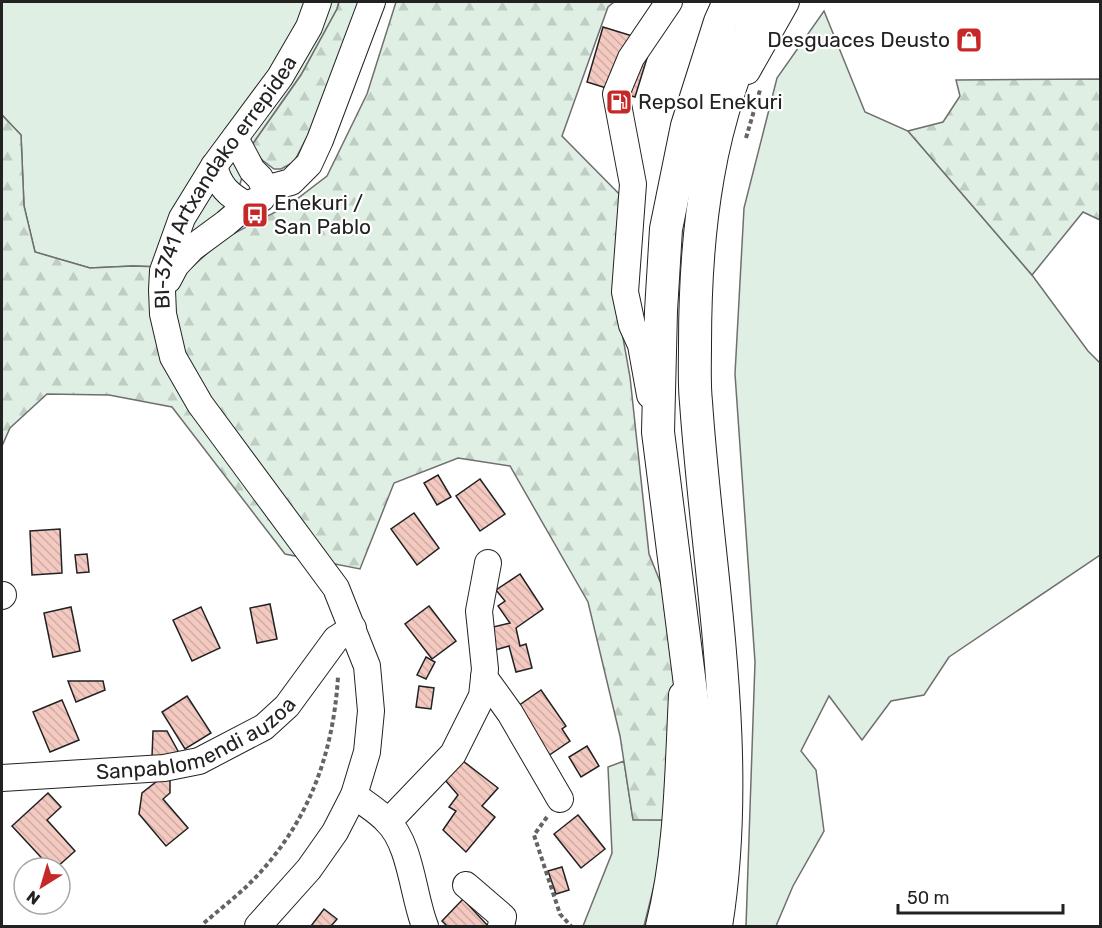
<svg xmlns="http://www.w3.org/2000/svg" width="1102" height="928" font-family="Rubik,sans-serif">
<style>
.green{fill:#e0efe3;stroke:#6f6f6f;stroke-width:1.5}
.forest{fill:url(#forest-firs);stroke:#6f6f6f;stroke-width:1.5}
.building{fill:url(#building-back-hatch);stroke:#222;stroke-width:1.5}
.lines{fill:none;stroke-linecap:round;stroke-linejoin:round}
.minor-casing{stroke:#222;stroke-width:28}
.major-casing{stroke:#222;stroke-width:34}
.path{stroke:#646464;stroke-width:4;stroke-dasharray:4.5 3;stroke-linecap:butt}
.minor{stroke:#fff;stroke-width:26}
.major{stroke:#fff;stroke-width:32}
.labels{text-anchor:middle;stroke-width:4.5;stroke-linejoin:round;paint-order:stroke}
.poi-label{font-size:21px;fill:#222;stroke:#fff;text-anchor:start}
.street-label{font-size:21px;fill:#222;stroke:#fff}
</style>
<defs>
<pattern id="forest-firs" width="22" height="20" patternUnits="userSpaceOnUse" patternTransform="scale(1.5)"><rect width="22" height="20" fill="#e0efe3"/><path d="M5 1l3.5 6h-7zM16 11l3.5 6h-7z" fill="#c0cdc2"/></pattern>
<pattern id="building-back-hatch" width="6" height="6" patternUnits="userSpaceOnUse" patternTransform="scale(1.5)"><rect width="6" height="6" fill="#f3c9c0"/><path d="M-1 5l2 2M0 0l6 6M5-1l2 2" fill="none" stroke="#d0aca5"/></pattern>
</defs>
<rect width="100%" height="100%" fill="#fff"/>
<g class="green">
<polygon points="2,2 339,2 337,9 301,75 252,145 223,239 191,268 133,266 90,268 35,252 24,206 21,135 2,115"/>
<polygon points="824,11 865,112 908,131 1032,275 1088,351 1100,363 1100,555 949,657 924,695 891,701 862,740 829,696 801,751 816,770 824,831 793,886 776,926 746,926 755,662 735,374 744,208 777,78"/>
<polygon points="624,761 633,819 663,820 656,878 644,926 583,926 612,853 608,767"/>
</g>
<g class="forest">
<polygon points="339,2 367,2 316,119 294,162 281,169 274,169 261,159 252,145 301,75 337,9"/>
<polygon points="396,2 614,2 608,7 562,136 631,206 620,321 630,377 649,554 684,641 676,820 633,820 620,736 588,602 510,466 458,458 394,483 360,569 285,554 172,407 109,395 47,394 10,428 2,446 2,115 21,135 24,206 35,252 90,268 133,266 191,268 223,239 289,205 327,176 367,94"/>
<polygon points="1100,79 1100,220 1083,212 1032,275 908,131 943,122 960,96 956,80"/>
</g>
<g class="building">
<polygon points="603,27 652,42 635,97 587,82"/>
<polygon points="438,475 451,497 437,505 424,483"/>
<polygon points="480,479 505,514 480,531 456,496"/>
<polygon points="414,513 439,548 417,565 391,529"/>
<polygon points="60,529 62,573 32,575 30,531"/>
<polygon points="87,554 89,572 77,573 75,555"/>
<polygon points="520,574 543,609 516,628 520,646 526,644 532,668 516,672 509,646 495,650 489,628 510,623 498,606 505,601 496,590"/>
<polygon points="270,604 277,639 257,643 250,608"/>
<polygon points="429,606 456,641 432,659 405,624"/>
<polygon points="71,607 80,651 53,657 44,613"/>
<polygon points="201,607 220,648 192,661 173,620"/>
<polygon points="426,657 435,662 426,679 417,675"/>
<polygon points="68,681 103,681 105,690 76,702"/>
<polygon points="419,686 434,688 431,709 416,707"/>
<polygon points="541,690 566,726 562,729 570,741 545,758 518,706"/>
<polygon points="187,696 211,733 185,749 162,712"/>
<polygon points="62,700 79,740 50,752 33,712"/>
<polygon points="153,731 167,731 179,753 152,757"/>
<polygon points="587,746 599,766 581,777 569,757"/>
<polygon points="463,761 498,788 482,806 495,817 466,852 443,830 456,811 449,807 458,795 445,780"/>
<polygon points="161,778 170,779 170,793 163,799 188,828 166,846 139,814 142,793"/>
<polygon points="48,793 61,807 47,820 75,851 56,868 51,868 12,826"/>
<polygon points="578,815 605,849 581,868 554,834"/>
<polygon points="562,867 569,890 556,894 548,871"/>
<polygon points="463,899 488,926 447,926 442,921"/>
<polygon points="324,909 337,919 331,926 311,926"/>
</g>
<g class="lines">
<defs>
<g id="minor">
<polyline points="747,71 786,2"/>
<path d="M214,166C219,186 228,195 247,205"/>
<polyline points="265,189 291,182 309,164 320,140 372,2"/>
<polyline points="168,280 176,265 192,248 226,223 247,205 262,198 265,189 260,178 252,170 235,138"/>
<polyline points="650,395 641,345 632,325 625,292 633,184 616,94 631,58 669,2"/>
<polyline points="2,596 3,595"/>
<polyline points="484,677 510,713 560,799"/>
<path id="s1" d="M2,778L164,768L199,761L264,727L287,706L336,639L353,628"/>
<path d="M354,795C364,803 378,811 387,821C411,844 413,896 425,926"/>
<polyline points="388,822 453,754 482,696 485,669 479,611 488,563"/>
<polyline points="466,885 503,917 501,926"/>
<path id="s2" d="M258,926L309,869L335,832L354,795L367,752L371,711L367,666L336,588L200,404L173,357L163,314L162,290L163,271L182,218L214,166L280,77L309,27L318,2"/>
<path d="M659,926C678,851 678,772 682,695"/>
</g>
<g id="major">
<polyline points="686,926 696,826 696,732 658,432 661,311 666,229 687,126 720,22 729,2"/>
<path d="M716,926C744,752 708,576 696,402C694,383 695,364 695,345C695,289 698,232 708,176C718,116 739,58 762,2"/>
</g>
</defs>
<use href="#minor" class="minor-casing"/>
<use href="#major" class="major-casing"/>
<g class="path">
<polyline points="746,138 760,90"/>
<polyline points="547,817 534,835 560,914 571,926"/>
<path d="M204,923C218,911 233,899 246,887C306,829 333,758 338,677"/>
</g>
<use href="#minor" class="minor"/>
<use href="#major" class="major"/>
</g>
<defs>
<symbol id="shop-square" viewBox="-11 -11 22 22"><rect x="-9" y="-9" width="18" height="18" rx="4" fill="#c62828" stroke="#fff"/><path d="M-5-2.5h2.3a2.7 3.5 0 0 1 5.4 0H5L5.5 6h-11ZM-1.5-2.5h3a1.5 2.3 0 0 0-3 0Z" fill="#fff"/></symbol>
<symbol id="fuel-square" viewBox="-11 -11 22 22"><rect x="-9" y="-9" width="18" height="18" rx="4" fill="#c62828" stroke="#fff"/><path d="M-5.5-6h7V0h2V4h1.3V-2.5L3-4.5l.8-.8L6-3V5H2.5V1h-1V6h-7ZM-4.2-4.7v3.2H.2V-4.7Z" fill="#fff"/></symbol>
<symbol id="bus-square" viewBox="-11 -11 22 22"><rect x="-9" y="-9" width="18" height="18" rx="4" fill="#c62828" stroke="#fff"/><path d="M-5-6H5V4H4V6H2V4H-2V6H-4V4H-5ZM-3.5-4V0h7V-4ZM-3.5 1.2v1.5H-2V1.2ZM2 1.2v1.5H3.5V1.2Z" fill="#fff"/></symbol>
</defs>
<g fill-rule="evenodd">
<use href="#shop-square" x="954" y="25" width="30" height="30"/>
<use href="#fuel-square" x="604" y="87" width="30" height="30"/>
<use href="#bus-square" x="240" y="200" width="30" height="30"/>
</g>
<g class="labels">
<g class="poi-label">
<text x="950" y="47" text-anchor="end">Desguaces Deusto</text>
<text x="638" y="109">Repsol Enekuri</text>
<text x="274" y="210">Enekuri /<tspan x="274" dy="24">San Pablo</tspan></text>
</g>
<g class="street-label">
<text dy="7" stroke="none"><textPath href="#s2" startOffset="855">BI-3741 Artxandako errepidea</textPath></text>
<text dy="7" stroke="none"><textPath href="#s1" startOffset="202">Sanpablomendi auzoa</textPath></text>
</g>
</g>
<rect width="1102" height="928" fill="none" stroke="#222222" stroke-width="6"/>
<g transform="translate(42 886) rotate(217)"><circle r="28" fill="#ffffff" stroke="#a7a7a7" stroke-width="1.5"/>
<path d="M0-4.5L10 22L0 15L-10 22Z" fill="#c62828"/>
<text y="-9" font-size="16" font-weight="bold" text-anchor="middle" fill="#222222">N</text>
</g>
<path d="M898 904v9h165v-9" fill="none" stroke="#222222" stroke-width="3"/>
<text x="907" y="904" font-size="18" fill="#222222" stroke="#ffffff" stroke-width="4.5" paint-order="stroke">50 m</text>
</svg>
